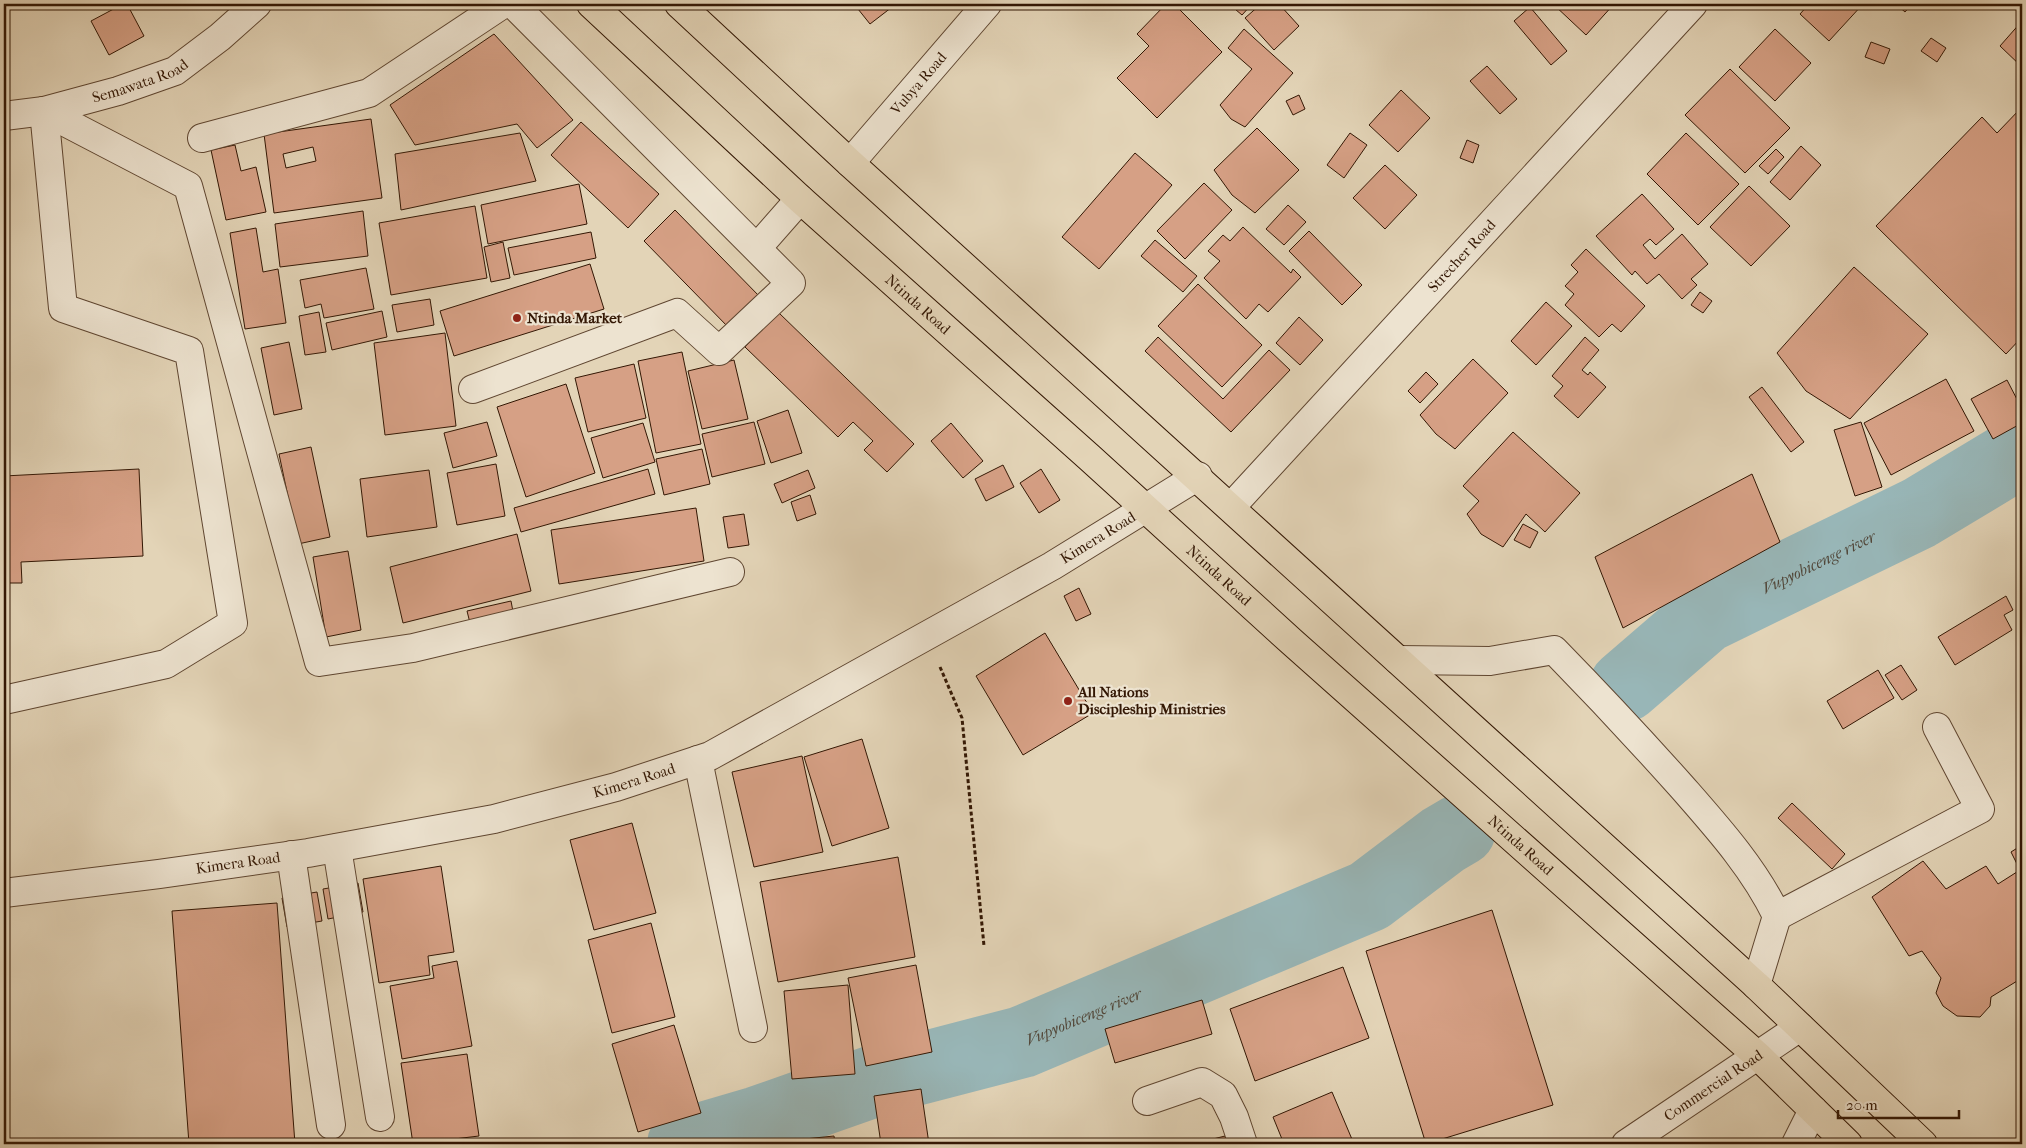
<svg xmlns="http://www.w3.org/2000/svg" width="2026" height="1148" font-family="'IM FELL French Canon',serif">
<style>
.lines{fill:none;stroke-linecap:round;stroke-linejoin:round}
.river{stroke:#98b6b7;stroke-width:72}
.building{fill:#d6a085;stroke:#331704;fill-rule:evenodd}
.minor-casing{stroke:#5f4631;stroke-width:30}
.major-casing{stroke:#331704;stroke-width:30}
.path{stroke:#331704;stroke-width:3;stroke-dasharray:4 2.5;stroke-linecap:butt}
.minor{stroke:#ede3d0;stroke-width:28}
.major{stroke:#e3d4b7;stroke-width:28}
.poi-dot{fill:#8f2418;stroke:#ede3d0;stroke-width:2}
.labels{text-anchor:middle;stroke-width:4.5;stroke-linejoin:round;paint-order:stroke}
.street-label{font-size:15px;fill:#331704;stroke:#ede3d0}
.poi-label{font-size:15px;font-weight:bold;fill:#331704;stroke:#ede3d0;text-anchor:start}
.water-label{font-size:16px;font-style:italic;fill:#51473a;stroke:#ede3d0}
</style>
<rect width="100%" height="100%" fill="#e3d4b7"/>
<filter id="stains"><feTurbulence type="fractalNoise" baseFrequency=".004" numOctaves="4"/><feColorMatrix values="0 0 0 0 .2 0 0 0 0 .09 0 0 0 0 .02 0 0 0 .5 -.17"/></filter>
<radialGradient id="worn" r=".72"><stop offset=".6" stop-color="#630" stop-opacity="0"/><stop offset="1" stop-color="#630" stop-opacity=".3"/></radialGradient>
<g class="lines">
<g class="river">
<path id="s1" d="M1625,686L1705,617L1919,513L2022,451"/>
<path id="s2" d="M683,1144L758,1122L880,1079L1022,1042L1369,896L1443,840L1460,830"/>
</g>
</g>
<g class="building">
<polygon points="123,4 127,4 144,36 109,55 91,21"/>
<polygon points="854,4 896,4 870,24"/>
<polygon points="1166,4 1174,4 1222,52 1157,118 1117,78 1149,46 1137,34"/>
<polygon points="1229,4 1252,4 1242,15"/>
<polygon points="1261,4 1279,4 1299,26 1274,50 1245,18"/>
<polygon points="1553,4 1614,4 1586,35"/>
<polygon points="1809,4 1863,4 1829,41 1800,14"/>
<polygon points="1896,4 1912,4 1905,12"/>
<polygon points="1530,7 1567,51 1551,65 1514,21"/>
<polygon points="2022,21 2022,67 2000,46"/>
<polygon points="1244,29 1293,73 1245,127 1231,119 1220,105 1252,69 1228,48"/>
<polygon points="1775,29 1811,63 1775,101 1739,67"/>
<polygon points="494,34 573,120 537,148 517,124 415,145 390,105"/>
<polygon points="1931,38 1946,48 1937,62 1921,51"/>
<polygon points="1871,42 1890,49 1884,64 1865,57"/>
<polygon points="1487,66 1517,99 1500,114 1470,81"/>
<polygon points="1730,69 1790,128 1745,173 1685,115"/>
<polygon points="1401,90 1430,118 1398,152 1369,125"/>
<polygon points="1299,95 1305,109 1293,115 1286,101"/>
<polygon points="2022,107 2022,337 2006,354 1876,226 1982,117 1997,133"/>
<path d="M371,119L382,198L274,213L264,134ZM313,147L316,161L286,168L283,154Z"/>
<polygon points="581,122 659,194 628,228 551,155"/>
<polygon points="1257,128 1299,170 1255,213 1232,195 1214,170"/>
<polygon points="520,133 536,181 401,210 395,154"/>
<polygon points="1350,133 1367,145 1344,178 1327,165"/>
<polygon points="1686,133 1739,184 1698,225 1647,174"/>
<polygon points="1467,140 1479,145 1473,163 1460,158"/>
<polygon points="235,145 241,171 256,167 266,212 226,220 211,150"/>
<polygon points="1801,146 1821,165 1790,200 1770,182"/>
<polygon points="1776,149 1784,157 1768,174 1759,166"/>
<polygon points="1135,153 1172,185 1099,269 1062,237"/>
<polygon points="1385,165 1417,195 1385,229 1353,198"/>
<polygon points="1204,183 1232,210 1185,259 1157,231"/>
<polygon points="579,184 587,224 488,244 481,205"/>
<polygon points="1749,186 1790,226 1751,266 1710,227"/>
<polygon points="1642,194 1674,229 1656,245 1650,239 1643,245 1655,259 1682,234 1708,264 1691,279 1697,285 1682,299 1659,274 1647,284 1635,271 1632,275 1596,236"/>
<polygon points="1288,205 1306,222 1284,245 1266,229"/>
<polygon points="475,206 487,278 391,295 379,223"/>
<polygon points="675,210 761,298 730,329 644,241"/>
<polygon points="363,211 368,256 280,267 275,224"/>
<polygon points="1243,227 1291,273 1293,269 1301,277 1268,312 1259,304 1246,319 1204,278 1220,261 1208,251 1223,235 1230,241"/>
<polygon points="256,228 263,272 278,269 286,323 245,329 230,233"/>
<polygon points="1309,231 1362,285 1342,305 1289,251"/>
<polygon points="591,232 596,258 514,275 508,248"/>
<polygon points="1155,240 1197,276 1183,292 1141,256"/>
<polygon points="503,242 510,278 491,282 484,247"/>
<polygon points="1586,249 1645,306 1621,332 1612,324 1599,337 1565,305 1574,294 1565,286 1578,272 1571,265"/>
<polygon points="590,264 604,309 454,356 440,311"/>
<polygon points="1854,267 1928,334 1850,419 1806,391 1777,353"/>
<polygon points="366,268 374,309 324,318 321,304 305,308 300,280"/>
<polygon points="1198,284 1262,345 1222,387 1158,326"/>
<polygon points="1700,292 1712,301 1703,313 1691,305"/>
<polygon points="430,299 434,325 397,332 392,305"/>
<polygon points="1546,302 1572,326 1536,365 1511,341"/>
<polygon points="382,311 387,337 332,350 326,323"/>
<polygon points="319,312 326,352 305,355 299,316"/>
<polygon points="778,312 914,444 887,472 864,450 873,441 853,422 838,437 745,347"/>
<polygon points="1299,317 1323,340 1300,365 1276,343"/>
<polygon points="445,333 456,426 385,435 374,343"/>
<polygon points="1158,337 1223,399 1269,350 1290,370 1231,432 1145,351"/>
<polygon points="1585,337 1599,350 1582,370 1588,375 1590,372 1606,387 1578,418 1554,396 1563,386 1552,376"/>
<polygon points="289,342 302,409 274,415 261,348"/>
<polygon points="682,352 701,444 656,453 638,361"/>
<polygon points="1473,359 1508,393 1455,449 1436,434 1420,415"/>
<polygon points="734,360 748,419 702,429 688,371"/>
<polygon points="634,364 646,418 588,432 575,378"/>
<polygon points="1426,372 1438,384 1420,403 1408,391"/>
<polygon points="1946,379 1974,431 1891,475 1864,423"/>
<polygon points="2007,380 2022,409 2022,423 1993,439 1971,399"/>
<polygon points="566,384 595,473 526,497 497,407"/>
<polygon points="1762,387 1804,442 1791,452 1749,397"/>
<polygon points="788,410 802,453 771,463 757,421"/>
<polygon points="487,422 497,456 453,468 444,433"/>
<polygon points="754,422 765,464 712,477 702,434"/>
<polygon points="1861,422 1882,487 1855,496 1834,430"/>
<polygon points="643,423 655,462 603,478 591,438"/>
<polygon points="951,423 983,461 963,478 931,441"/>
<polygon points="1513,432 1580,493 1545,532 1526,514 1503,547 1481,534 1467,514 1479,501 1463,486"/>
<polygon points="311,447 330,537 298,544 279,454"/>
<polygon points="702,449 710,484 664,495 656,459"/>
<polygon points="496,464 505,516 457,525 447,473"/>
<polygon points="1003,465 1014,487 986,501 975,479"/>
<polygon points="139,469 143,556 21,562 22,583 4,583 4,476"/>
<polygon points="648,469 655,494 521,532 514,508"/>
<polygon points="1041,469 1060,500 1039,513 1020,483"/>
<polygon points="429,470 437,527 367,537 360,479"/>
<polygon points="808,470 815,488 782,503 774,484"/>
<polygon points="1752,474 1780,542 1623,628 1595,557"/>
<polygon points="810,495 816,514 797,521 791,502"/>
<polygon points="696,508 704,561 559,584 551,530"/>
<polygon points="744,514 749,545 728,548 723,517"/>
<polygon points="1523,524 1538,532 1530,548 1514,540"/>
<polygon points="517,534 531,591 403,623 390,567"/>
<polygon points="348,551 361,630 326,637 313,557"/>
<polygon points="1079,588 1091,614 1076,621 1064,596"/>
<polygon points="2006,596 2013,610 2004,615 2012,630 1955,665 1938,637"/>
<polygon points="511,601 514,617 471,627 467,611"/>
<polygon points="1045,633 1093,713 1023,755 976,676"/>
<polygon points="1901,665 1917,690 1902,700 1885,675"/>
<polygon points="1878,670 1894,698 1843,729 1827,701"/>
<polygon points="862,739 889,828 832,846 804,757"/>
<polygon points="802,756 823,852 754,867 732,772"/>
<polygon points="1792,803 1845,854 1832,869 1778,818"/>
<polygon points="632,823 656,913 594,930 570,840"/>
<polygon points="2022,845 2022,978 1991,997 1990,1006 1980,1017 1957,1016 1943,1006 1936,993 1941,978 1922,951 1909,956 1872,897 1923,861 1946,889 1986,866 1998,884 2020,870 2011,852"/>
<polygon points="898,857 915,957 778,982 760,882"/>
<polygon points="441,866 454,952 428,956 430,975 379,983 363,879"/>
<polygon points="358,883 363,912 328,919 323,889"/>
<polygon points="317,892 322,921 287,927 282,898"/>
<polygon points="277,903 295,1144 189,1144 172,911"/>
<polygon points="1492,910 1553,1105 1426,1144 1366,951"/>
<polygon points="651,923 675,1017 612,1033 588,940"/>
<polygon points="457,961 472,1046 402,1059 390,986 434,978 432,966"/>
<polygon points="916,965 932,1052 866,1066 848,978"/>
<polygon points="1343,967 1369,1038 1255,1081 1230,1009"/>
<polygon points="848,985 855,1074 792,1079 784,991"/>
<polygon points="1202,1000 1212,1034 1115,1063 1105,1029"/>
<polygon points="674,1025 701,1113 638,1132 612,1044"/>
<polygon points="467,1054 479,1136 413,1144 401,1063"/>
<polygon points="921,1089 929,1144 881,1144 874,1096"/>
<polygon points="1332,1092 1354,1144 1284,1144 1273,1117"/>
<polygon points="834,1136 835,1144 775,1144 775,1142"/>
<polygon points="1225,1136 1227,1144 1193,1144"/>
</g>
<g class="lines">
<defs>
<g id="minor">
<polyline points="44,111 188,186 319,662 413,648 730,572"/>
<path id="s3" d="M4,116L44,111L118,91L175,71L220,37L257,4"/>
<polyline points="202,138 369,93 503,4"/>
<path id="s4" d="M850,163L987,4"/>
<polyline points="757,248 800,199"/>
<polyline points="473,389 677,313 719,351 791,283 513,4"/>
<path id="s5" d="M1231,507L1693,4"/>
<path d="M1398,660L1490,661L1554,650C1598,695 1640,740 1682,787C1717,827 1754,868 1777,916L1756,985"/>
<polyline points="4,700 166,664 233,623 189,351 63,308 44,111"/>
<polyline points="698,760 753,1028"/>
<polyline points="337,848 380,1117"/>
<polyline points="291,855 331,1125"/>
<path id="s6" d="M4,893L159,874L308,853L494,819L616,787L710,756L1052,566L1198,476"/>
<polyline points="1777,916 1980,809 1937,727"/>
<polyline points="1147,1101 1202,1082 1223,1095 1234,1117 1243,1144"/>
<path id="s7" d="M1626,1144L1800,1027"/>
<polyline points="1796,1144 1813,1110"/>
</g>
<g id="major">
<path id="s8" d="M591,4L800,199L1090,458L1292,642L1759,1057L1848,1144"/>
<polyline points="679,4 850,163 1756,985 1923,1144"/>
</g>
</defs>
<use href="#minor" class="minor-casing"/>
<use href="#major" class="major-casing"/>
<polyline class="path" points="940,667 962,718 984,946"/>
<use href="#minor" class="minor"/>
<use href="#major" class="major"/>
</g>
<g class="poi-dot">
<circle cx="517" cy="318" r="5"/>
<circle cx="1068" cy="701" r="5"/>
</g>
<g class="labels">
<g class="street-label">
<text dy="5" stroke="none"><textPath href="#s3" startOffset="141">Semawata Road</textPath></text>
<text dy="5" stroke="none"><textPath href="#s4" startOffset="105">Vubya Road</textPath></text>
<text dy="5" stroke="none"><textPath href="#s5" startOffset="341">Strecher Road</textPath></text>
<text dy="5" stroke="none"><textPath href="#s8" startOffset="444">Ntinda Road</textPath></text>
<text dy="5" stroke="none"><textPath href="#s6" startOffset="1166">Kimera Road</textPath></text>
<text dy="5" stroke="none"><textPath href="#s8" startOffset="849">Ntinda Road</textPath></text>
<text dy="5" stroke="none"><textPath href="#s6" startOffset="641">Kimera Road</textPath></text>
<text dy="5" stroke="none"><textPath href="#s8" startOffset="1254">Ntinda Road</textPath></text>
<text dy="5" stroke="none"><textPath href="#s6" startOffset="236">Kimera Road</textPath></text>
<text dy="5" stroke="none"><textPath href="#s7" startOffset="105">Commercial Road</textPath></text>
</g>
<g class="poi-label">
<text x="527" y="323">Ntinda Market</text>
<text x="1078" y="697">All Nations<tspan x="1078" dy="17">Discipleship Ministries</tspan></text>
</g>
<g class="water-label">
<text dy="6" stroke="none"><textPath href="#s1" startOffset="232">Vupyobicenge river</textPath></text>
<text dy="6" stroke="none"><textPath href="#s2" startOffset="421">Vupyobicenge river</textPath></text>
</g>
</g>
<rect width="2026" height="1148" fill="none" stroke="#e3d4b7" stroke-width="20"/>
<rect x="5" y="5" width="2016" height="1138" fill="none" stroke="#331704" stroke-width="2.5"/>
<rect x="10" y="10" width="2006" height="1128" fill="none" stroke="#331704"/>
<path d="M1838 1110v8h121v-8" fill="none" stroke="#331704" stroke-width="2.5"/>
<text x="1846" y="1110" font-size="15" fill="#331704" stroke="#ede3d0" stroke-width="4" paint-order="stroke">20 m</text>
<rect width="100%" height="100%" filter="url(#stains)"/>
<rect width="100%" height="100%" fill="url(#worn)"/>
</svg>
